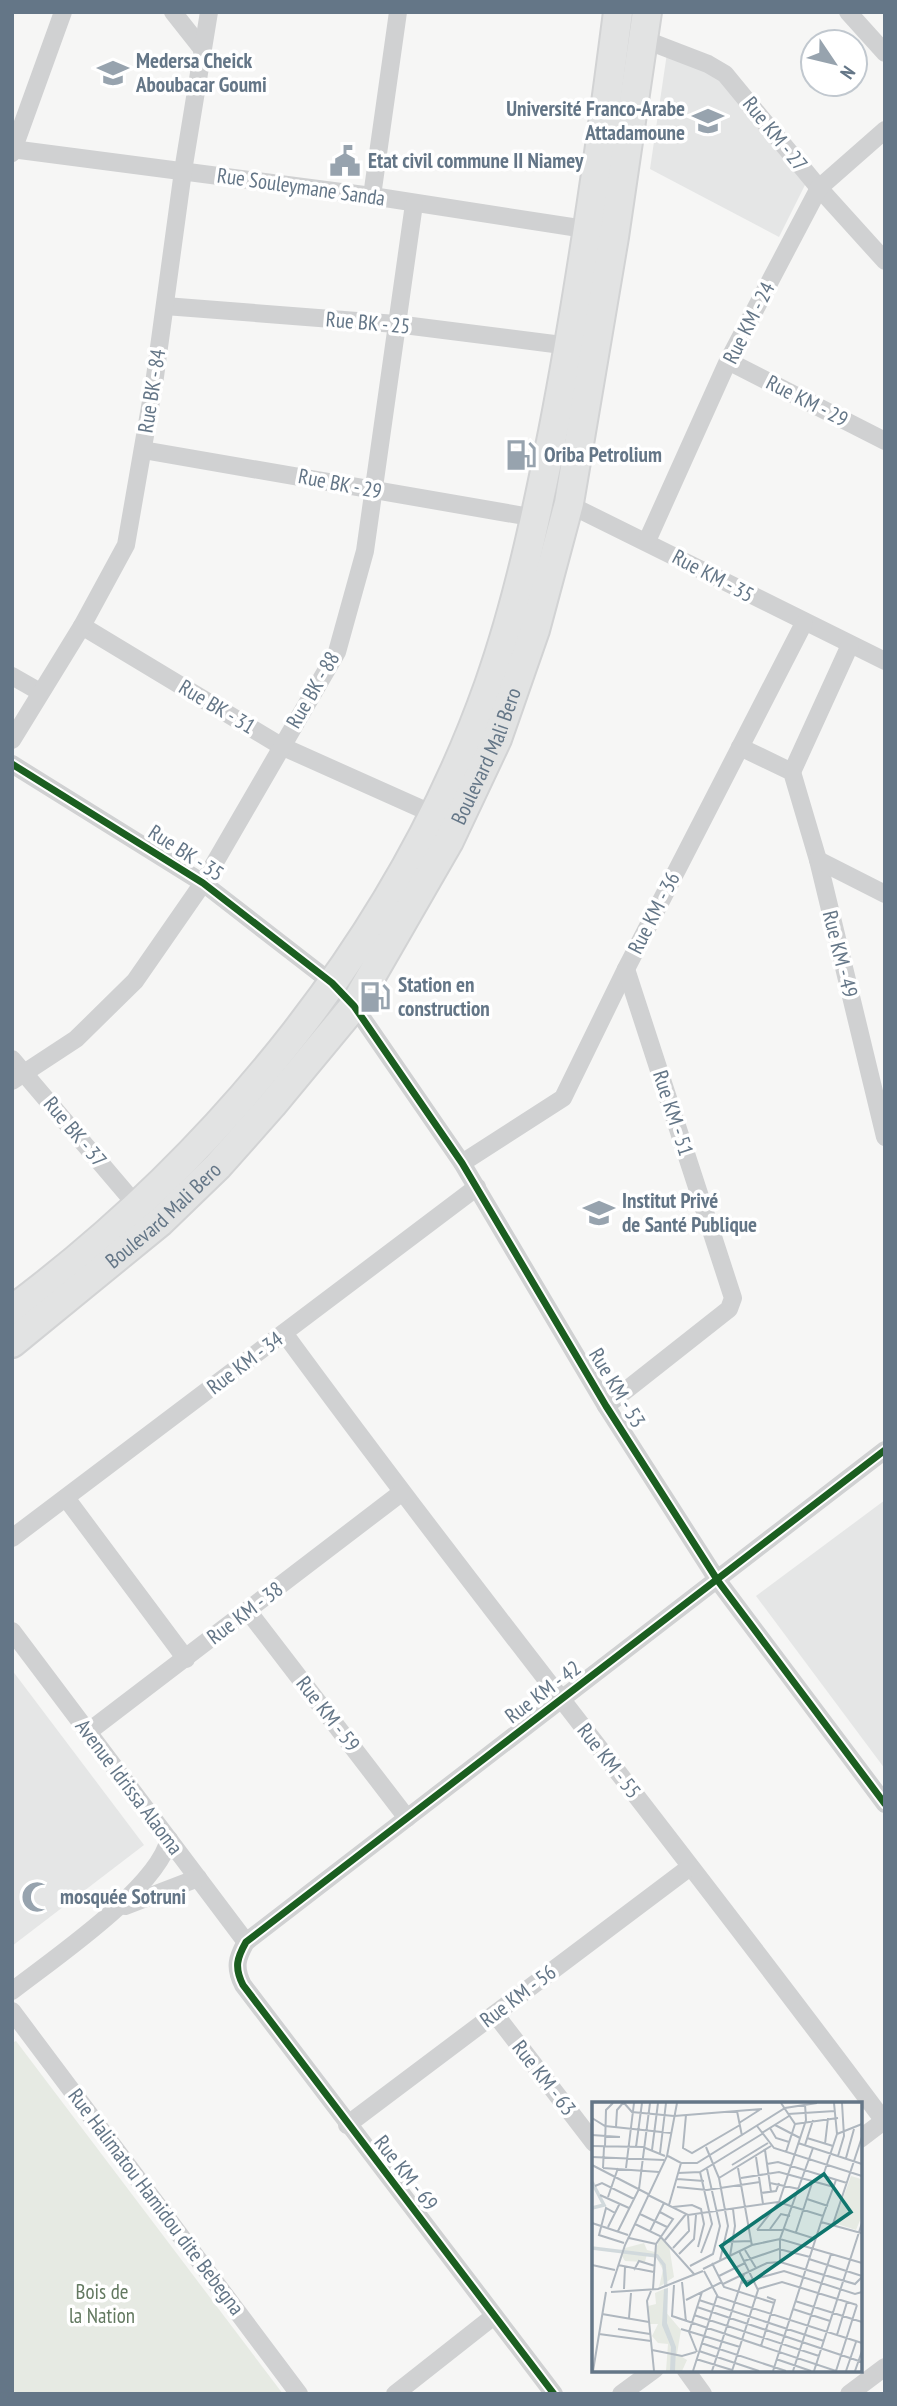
<svg xmlns="http://www.w3.org/2000/svg" width="897" height="2406" font-family="'PT Sans Narrow',sans-serif">
<style>
.built{fill:#e5e6e6}
.green{fill:#e6eae3}
.lines{fill:none;stroke-linecap:round;stroke-linejoin:round}
.primary-casing{stroke:#d2d3d4;stroke-width:32}
.street{stroke:#d0d1d2;stroke-width:18}
.primary{stroke:#e2e3e3;stroke-width:28}
.cycleway-casing{stroke:#fff;stroke-width:11}
.cycleway{stroke:#1b5e20;stroke-width:7}
.labels{text-anchor:middle;stroke-width:7;stroke-linejoin:round;paint-order:stroke}
.poi-label{font-size:21px;font-weight:bold;fill:#647687;stroke:#fff;text-anchor:start}
.street-label{font-size:21px;fill:#647687;stroke:#fff}
.park-label{font-size:21px;fill:#637960;stroke:#fff}
.inset-river{fill:none;stroke:#d1d9dc;stroke-width:3.5}
.inset-road{fill:none;stroke:#afb7bf;stroke-width:2}
.view{fill:#0f766e;fill-opacity:0.15;stroke:#0f766e;stroke-width:3.5}
.inset-edge{fill:none;stroke:#647687;stroke-width:3.5}
</style>
<rect width="100%" height="100%" fill="#f6f6f5"/>
<g class="built">
<polygon points="667,53 719,73 808,179 779,237 650,169"/>
<polygon points="885,1500 885,1769 756,1596"/>
<polygon points="12,1670 144,1845 12,1946"/>
</g>
<polygon class="green" points="16,2041 283,2394 12,2394 12,2043"/>
<g class="lines">
<defs>
<g id="primary">
<path d="M12,1310C221,1154 401,933 489,685C518,603 536,517 553,432C580,293 600,153 618,12"/>
<path id="s1" d="M12,1343L160,1222L218,1166L272,1105L354,1006L449,841L497,739L535,630L569,503L614,237L647,12"/>
</g>
</defs>
<use href="#primary" class="primary-casing"/>
<g class="street">
<polyline points="173,12 203,50"/>
<polyline points="848,12 885,53"/>
<polyline points="643,39 708,64 725,74 819,188 885,261"/>
<polyline points="12,149 372,196 598,231"/>
<polyline points="12,153 63,12"/>
<polyline points="372,196 398,12"/>
<polyline points="165,306 396,324 570,346"/>
<polyline points="728,361 885,441"/>
<polyline points="143,450 536,518"/>
<polyline points="560,500 885,661"/>
<polyline points="647,541 728,361 819,188 885,130"/>
<polyline points="82,626 281,746 433,814"/>
<polyline points="12,676 40,692"/>
<polyline points="12,740 82,626 126,545 154,384 183,171 209,12"/>
<polyline points="740,747 792,772 818,860 885,1137"/>
<polyline points="12,764 203,883 332,983 354,1006 462,1163 606,1406 718,1581 885,1804"/>
<polyline points="792,772 850,645"/>
<polyline points="818,860 885,894"/>
<polyline points="12,1059 137,1206"/>
<polyline points="12,1081 76,1039 135,981 203,883 337,652 365,551 414,204"/>
<polyline points="462,1163 563,1098 626,969 804,623"/>
<path d="M284,1333C479,1599 687,1856 884,2121"/>
<polyline points="606,1406 729,1309 733,1298 626,969"/>
<polyline points="66,1498 186,1659"/>
<polyline points="12,1538 477,1187"/>
<polyline points="248,1611 407,1818"/>
<polyline points="12,1631 246,1942"/>
<polyline points="88,1732 401,1493"/>
<polyline points="125,1906 198,1878"/>
<path d="M12,1991C53,1959 158,1888 169,1839"/>
<polyline points="12,2011 299,2394"/>
<polyline points="495,2014 594,2143"/>
<polyline points="347,2125 690,1867"/>
<polyline points="860,2139 885,2120"/>
<polyline points="685,2369 703,2394"/>
<polyline points="395,2394 494,2316"/>
<path d="M554,2394L243,1985C234,1967 237,1958 246,1942L885,1450"/>
<polyline points="621,2394 655,2369"/>
<polyline points="849,2394 885,2367"/>
</g>
<use href="#primary" class="primary"/>
<defs>
<g id="cycleway">
<polyline points="12,764 203,883 332,983 354,1006 462,1163 606,1406 718,1581 885,1804"/>
<path d="M554,2394L243,1985C234,1967 237,1958 246,1942L885,1450"/>
</g>
</defs>
<use href="#cycleway" class="cycleway-casing"/>
<use href="#cycleway" class="cycleway"/>
</g>
<defs>
<symbol id="school-bare" viewBox="-9 -9 18 18"><path d="M0-5L7-2L0 1L-7-2ZM-4 1L0 2.5L4 1V4Q0 6-4 4Z" fill="#97a3ae" stroke="#fff" stroke-width="2.5" paint-order="stroke"/></symbol>
<symbol id="university-bare" viewBox="-9 -9 18 18"><path d="M0-5L7-2L0 1L-7-2ZM-4 1L0 2.5L4 1V4Q0 6-4 4Z" fill="#97a3ae" stroke="#fff" stroke-width="2.5" paint-order="stroke"/></symbol>
<symbol id="civic-bare" viewBox="-9 -9 18 18"><path d="M-.6-6.5H3V-4.5H.6V-3L4-1V1h2V6H-6V1h2V-1L-.6-3ZM-1.2 2.5V6h2.4V2.5Z" fill="#97a3ae" stroke="#fff" stroke-width="2.5" paint-order="stroke"/></symbol>
<symbol id="fuel-bare" viewBox="-9 -9 18 18"><path d="M-5.5-6h7V0h2V4h1.3V-2.5L3-4.5l.8-.8L6-3V5H2.5V1h-1V6h-7ZM-4.2-4.7v3.2H.2V-4.7Z" fill="#97a3ae" stroke="#fff" stroke-width="2.5" paint-order="stroke"/></symbol>
<symbol id="mosque-bare" viewBox="-9 -9 18 18"><path d="M3.5-4.9A6 6 0 1 0 3.5 4.9A5 5 0 1 1 3.5-4.9Z" fill="#97a3ae" stroke="#fff" stroke-width="2.5" paint-order="stroke"/></symbol>
</defs>
<g fill-rule="evenodd">
<use href="#school-bare" x="91" y="51" width="44" height="44"/>
<use href="#university-bare" x="686" y="99" width="44" height="44"/>
<use href="#civic-bare" x="323" y="139" width="44" height="44"/>
<use href="#fuel-bare" x="499" y="433" width="44" height="44"/>
<use href="#fuel-bare" x="353" y="975" width="44" height="44"/>
<use href="#university-bare" x="577" y="1191" width="44" height="44"/>
<use href="#mosque-bare" x="15" y="1875" width="44" height="44"/>
</g>
<g class="labels">
<g class="poi-label">
<text x="136" y="68">Medersa Cheick<tspan x="136" dy="24">Aboubacar Goumi</tspan></text>
<text x="685" y="116" text-anchor="end">Université Franco-Arabe<tspan x="685" dy="24">Attadamoune</tspan></text>
<text x="368" y="168">Etat civil commune II Niamey</text>
<text x="544" y="462">Oriba Petrolium</text>
<text x="398" y="992">Station en<tspan x="398" dy="24">construction</tspan></text>
<text x="622" y="1208">Institut Privé<tspan x="622" dy="24">de Santé Publique</tspan></text>
<text x="60" y="1904">mosquée Sotruni</text>
</g>
<g class="street-label">
<text transform="translate(775 134) rotate(51)" y="7">Rue KM - 27</text>
<text transform="translate(301 187) rotate(8)" y="7">Rue Souleymane Sanda</text>
<text transform="translate(368 323) rotate(5)" y="7">Rue BK - 25</text>
<text transform="translate(749 323) rotate(-63)" y="7">Rue KM - 24</text>
<text transform="translate(152 391) rotate(-81)" y="7">Rue BK - 84</text>
<text transform="translate(807 401) rotate(27)" y="7">Rue KM - 29</text>
<text transform="translate(340 484) rotate(11)" y="7">Rue BK - 29</text>
<text transform="translate(713 576) rotate(28)" y="7">Rue KM - 35</text>
<text transform="translate(313 690) rotate(-60)" y="7">Rue BK - 88</text>
<text transform="translate(217 707) rotate(31)" y="7">Rue BK - 31</text>
<text dy="7" stroke="none"><textPath href="#s1" startOffset="765">Boulevard Mali Bero</textPath></text>
<text transform="translate(186 853) rotate(33)" y="7">Rue BK - 35</text>
<text transform="translate(654 913) rotate(-63)" y="7">Rue KM - 36</text>
<text transform="translate(840 954) rotate(76)" y="7">Rue KM - 49</text>
<text transform="translate(673 1113) rotate(72)" y="7">Rue KM - 51</text>
<text transform="translate(75 1132) rotate(50)" y="7">Rue BK - 37</text>
<text dy="7" stroke="none"><textPath href="#s1" startOffset="198">Boulevard Mali Bero</textPath></text>
<text transform="translate(245 1363) rotate(-37)" y="7">Rue KM - 34</text>
<text transform="translate(617 1388) rotate(59)" y="7">Rue KM - 53</text>
<text transform="translate(245 1613) rotate(-37)" y="7">Rue KM - 38</text>
<text transform="translate(543 1692) rotate(-37)" y="7">Rue KM - 42</text>
<text transform="translate(328 1714) rotate(52)" y="7">Rue KM - 59</text>
<text transform="translate(609 1761) rotate(52)" y="7">Rue KM - 55</text>
<text transform="translate(129 1787) rotate(53)" y="7">Avenue Idrissa Alaoma</text>
<text transform="translate(518 1996) rotate(-37)" y="7">Rue KM - 56</text>
<text transform="translate(544 2078) rotate(52)" y="7">Rue KM - 63</text>
<text transform="translate(406 2173) rotate(52)" y="7">Rue KM - 69</text>
<text transform="translate(156 2202) rotate(53)" y="7">Rue Halimatou Hamidou dite Bebegna</text>
</g>
<g class="park-label">
<text x="102" y="2299">Bois de<tspan x="102" dy="24">la Nation</tspan></text>
</g>
</g>
<g transform="translate(592 2102)">
<rect width="270" height="270" fill="#f6f6f5"/>
<path d="M259,74L269,77V116L264,128L242,121ZM68,135L77,143L82,175L67,185L71,168L63,153L55,152L53,160L33,159L30,154L33,146L52,141L55,148L63,150ZM72,187V208L89,228L85,252L95,258L90,269H74L76,242L66,241L60,234L66,222H58L56,204L64,202L63,191Z" fill="#e6eae3"/>
<path d="M76,186L75,221L84,245L83,269H78L79,245L70,223L72,187Z" fill="#d1d9dc"/>
<path class="inset-river" d="M0,80L12,103L0,106M0,146L65,154L72,163L74,185"/>
<path class="inset-road" d="M32,1L40,10L82,14L170,7M189,1L203,22L194,50M145,9L150,34M196,12L243,9M94,13L91,46L100,51L148,23M0,16L13,24L79,31M147,21L169,7M203,22L246,16M183,23L208,36M165,24L182,46L270,74M24,25L25,8L31,1M178,26L184,36L197,40M170,31L197,14M245,32L270,22M0,33L28,35M215,36L241,44M206,41L270,62M233,42L236,16M213,43L221,18M0,44L51,45L73,54M13,44L14,8L21,1M44,45L50,1M114,45L127,76L136,124L128,158M60,48L66,1M173,48L179,90M68,51L74,1M76,54L89,61H105L193,6L225,1M246,54L252,34L250,1M0,55L72,58M164,55L171,102M254,56L262,27M175,62L186,60L255,81M0,63L56,92M140,63L176,41M11,66L67,70M11,66L12,45M34,66L42,1M146,66L160,144M108,70L120,122L109,151M86,71L108,70L170,32M231,74L245,32L242,1M127,76L179,44M149,76L187,70L242,85M85,77L112,79M178,81L207,87M3,84L10,81L42,97M85,85L115,88L168,80M169,91L184,89L187,81M8,93L37,106M56,93L96,113L186,100L231,114L244,78M16,95L26,66M215,97L236,104M77,103L89,61M81,105L100,103L109,107L112,122L106,145M23,111L14,106L7,133L32,141M48,112L75,125M229,120L269,131M0,121L36,133M43,122L68,134L102,172M241,122L270,35M16,125L28,101M178,127L189,112L198,114M192,127L224,137M165,128L187,100L214,18L213,2M165,128H191M26,129L47,87L58,1M58,129L72,101M204,130L220,81M37,136L64,142M73,138L94,112M131,140L159,139M81,146L97,129L96,113M153,148L164,166M87,152L102,137L104,113M138,154L143,124L141,107M217,157L270,174M152,159L187,147L218,155M188,160V137L221,46M120,161L132,185L182,201M0,163L23,168M26,163L62,170M98,164L121,152L128,124L115,67M111,167L160,143L188,137L270,161M42,168L47,159L63,164M112,169L126,195L270,241M127,174L153,161M90,180L94,220M149,181L192,169L263,192L270,190M131,182L175,161L188,160L263,182L270,175M82,183L80,214L244,269L265,203M19,186L33,143L75,54L85,1M32,187L33,165M61,187L64,142L81,117L68,110M166,187L190,180L265,203M59,189L55,199L62,269M19,190L66,187L111,169M94,198L130,180M107,198L232,239M203,199L270,220M105,205L270,260M201,207L238,219M10,212L57,220M102,213L227,254M37,216L39,191M135,224L152,172M26,227L58,232M89,227L148,245M7,232L59,239M245,233L255,200M109,241L194,269M169,244L183,198L175,195M60,248L90,254L104,250M107,249L167,269M105,250L97,230L110,190M104,257L140,268M184,257L219,269M1,269L14,190M101,269L125,194M120,269L135,224M140,269L166,188L147,149M181,269L231,114M201,269L239,152M222,269L270,121M254,269L264,240M263,269L270,249"/>
<path class="view" d="M232,72L259,110L155,183L129,144Z"/>
<rect width="270" height="270" class="inset-edge"/>
</g>
<rect width="897" height="2406" fill="none" stroke="#647687" stroke-width="28"/>
<g transform="translate(834 63) rotate(125)"><circle r="33" fill="#ffffff" stroke="#c1c8cf" stroke-width="2"/>
<path d="M0-5L12 26L0 18L-12 26Z" fill="#97a3ae"/>
<text y="-10" font-size="19" font-weight="bold" text-anchor="middle" fill="#647687">N</text>
</g>
</svg>
